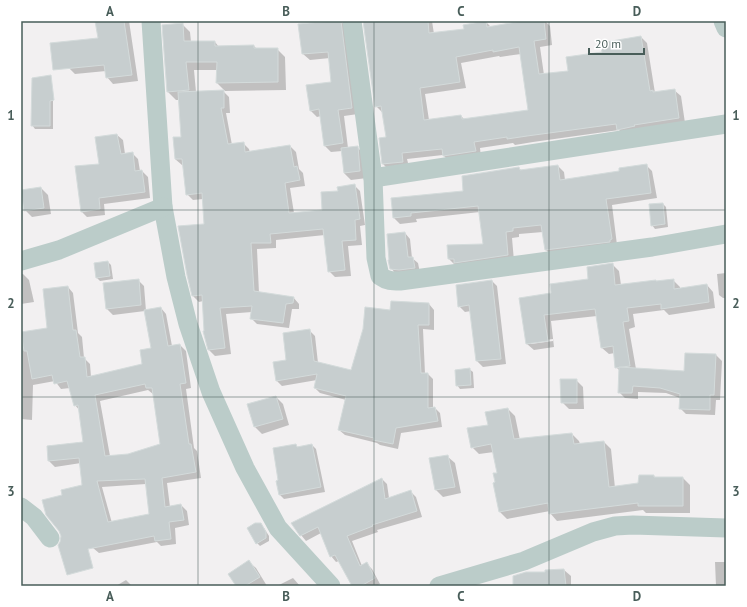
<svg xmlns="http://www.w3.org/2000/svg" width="747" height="607" font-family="'PT Sans',sans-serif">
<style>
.shadow{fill:#0003;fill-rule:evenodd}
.building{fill:#c7cecf;stroke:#d4dbdb;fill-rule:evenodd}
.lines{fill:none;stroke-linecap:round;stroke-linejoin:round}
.minor{stroke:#bbccc9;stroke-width:19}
.grid{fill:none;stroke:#485d59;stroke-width:1;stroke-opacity:0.55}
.neatline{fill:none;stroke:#485d59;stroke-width:1.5}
.grid-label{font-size:13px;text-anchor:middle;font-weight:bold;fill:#485d59}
</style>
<rect width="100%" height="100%" fill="#f2f0f1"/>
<g class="shadow">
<polygon points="96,21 129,21 138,81 113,84 107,77 106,71 75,74 69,68 99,39"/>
<polygon points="341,21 347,28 358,114 344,116 348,148 357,147 364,154 367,178 351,180 344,173 342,151 331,152 325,146 321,116 317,117 310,110 332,82 330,58 310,60 303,54"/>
<path d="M364,21H432L434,34L465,29L486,22L491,27L534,21H545L550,26L552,45L540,47L544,75L569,71L603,53L641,37L647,43L655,93L674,90L681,96L685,123L624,135L619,130L533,142L515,145L513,143L480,148L481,157L450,162L443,155L407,159L409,167L389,170L383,164L380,139L387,138L383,112H382L376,106ZM521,54L529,111L465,120L461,116L429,120L425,94L466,88L461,63L499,56L500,57Z"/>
<polygon points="182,24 190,32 191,42 215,42 219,47 254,46 257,49 277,49 285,57 286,90 225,91 217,83 218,70 194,70 196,92 223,91 229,97 230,113 226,113 232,145 243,143 249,149 250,153 290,146 296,152 299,169 303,173 305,186 290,188 294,213 323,211 339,192 354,185 360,191 365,225 360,226 362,245 348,246 351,276 335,277 329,271 325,235 276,240 276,248 257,249 259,293 293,297 299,304 299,309 292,309 289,328 257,324 251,318 252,312 226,314 231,354 215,356 209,350 203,301 199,302 193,296 206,225 203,199 193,200 187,194 184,165 182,165 175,159 182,138 179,100 176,100 168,92"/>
<polygon points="50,94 53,97 53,129 35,129 32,125"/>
<polygon points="117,135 123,140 125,154 132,153 138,159 140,171 142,171 148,177 150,198 104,204 105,215 87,217 82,212 100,165"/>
<polygon points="646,165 652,171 657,198 612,205 617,245 552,256 546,250 543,232 519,234 519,237 512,238 514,261 455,265 449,259 484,245 480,212 416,219 417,222 400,224 394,218 464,192 519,168 522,171 558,166 564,172 565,180 620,172"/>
<polygon points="41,188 48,195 51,214 32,217 25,210"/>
<polygon points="663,204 666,207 668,227 655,229 652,225"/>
<polygon points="405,233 410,239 412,258 418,263 420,273 396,274 391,268"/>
<polygon points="108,262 111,265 113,279 100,281 97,278"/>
<path d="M612,264L619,271L621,285L673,280L680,287V289L707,285L713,292L715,308L669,315L664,310L633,314L635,327L629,329L636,369L685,372L716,355L722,361L720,400H716L715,415L686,414L680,408V398L666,393L638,392V399L625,398L619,392L620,371L616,367L615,353L609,354L602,348L597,316L551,321L554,347L534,350L527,344L553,294L589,280ZM553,339V341L531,344V342Z"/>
<polygon points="726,273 726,298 723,298 719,295 717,274"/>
<polygon points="21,274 23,274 29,280 34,302 21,304"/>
<path d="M138,280L144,286L146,311L161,308L166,314L172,346L180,345L186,351L191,388L186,389L194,448L197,451L201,478L167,483L170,507L181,505L187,511L189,525L175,528L176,544L161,546L157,542L99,553L93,548L64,496L83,485L81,463L55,467L49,461L48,446L84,442L80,411L75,405L70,388L61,389L55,381L33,385L32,420L21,419V332V333L49,328L68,287L73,293L78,333L82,337L84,358L90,364L91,377L143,364L153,349L145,311L113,315L107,309ZM148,390L153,394L161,445L128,455L110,456L100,401ZM146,484L150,515L112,523L102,487Z"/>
<polygon points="492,281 497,286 506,364 483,367 477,361 471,311 465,312 459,306"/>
<polygon points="429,304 434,310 434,330 423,329 425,374 428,374 433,379 433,408 435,408 440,413 442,427 401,433 398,449 380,445 377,443 345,435 339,430 346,400 320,393 315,388 317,380 282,386 277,381 287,361 310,331 315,336 318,363 351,371 391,311"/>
<polygon points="469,369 473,372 474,388 460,389 457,385"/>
<polygon points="576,380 583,387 584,409 569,409 562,402"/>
<polygon points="276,397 283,404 289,425 262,434 255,427"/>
<polygon points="508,409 515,416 520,440 572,434 579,441 580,444 604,442 611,449 615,488 639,484 654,476 656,478 683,478 690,485 690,513 646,513 643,510 557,521 550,513 550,511 507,519 500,512 498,473 494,452 479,454 472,447 489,426"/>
<polygon points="296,445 298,448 312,445 316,449 325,492 284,499 280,495"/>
<polygon points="448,457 455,463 461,493 443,497 436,490 430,459"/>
<polygon points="382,479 387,484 389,498 411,492 416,497 422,517 377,530 378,532 352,541 362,566 367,564 372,569 380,584 376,586 353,586 339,561 336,562 331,556 321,533 306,541 301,535"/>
<polygon points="264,528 269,536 269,541 260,546 257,543"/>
<polygon points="725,547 726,547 726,586 716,586 715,562 725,562"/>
<polygon points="249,562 256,568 267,586 237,586"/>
<polygon points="564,570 571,576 571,586 514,586 546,573"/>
<polygon points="293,578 300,586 277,586"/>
<polygon points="126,580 132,586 116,586"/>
</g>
<g class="building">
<polygon points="95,21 124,21 132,75 106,78 104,65 53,70 50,43 98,38"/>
<polygon points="333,21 341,21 352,108 338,110 343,143 324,146 319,109 310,111 306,85 331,82 328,52 302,54 298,24"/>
<path d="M363,21H428L429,33L464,29L463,25L486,21L487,27L522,21H544L546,39L534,41L539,74L568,71L566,57L602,52L600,43L641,36L650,91L653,90V92L675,89L679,118L634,125L635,126L617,130L616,124L527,136L507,139V137L474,142L476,151L443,156L442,149L402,153L403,162L382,164L379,138L386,137L381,106L375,107ZM519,47L528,110L462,119L461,115L424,120L420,88L460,82L456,57L493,50V52Z"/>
<polygon points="183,23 184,41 215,41 215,46 254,45 254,48 278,48 278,82 216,83 217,62 186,62 189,90 167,92 162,25"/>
<polygon points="51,75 54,100 50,101 50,126 31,126 32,78"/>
<polygon points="224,90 224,108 221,108 228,144 244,142 245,152 290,145 294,167 297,166 300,180 285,183 289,213 322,210 321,192 338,191 337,187 355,184 360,219 355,220 356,240 342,241 345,270 328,272 323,229 270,234 271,243 251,243 254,291 294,297 293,303 286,304 283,323 250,319 252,306 220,308 225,348 208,350 203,331 204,331 202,295 192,296 187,275 178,226 204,224 202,193 186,195 182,159 175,159 173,137 181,137 178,92"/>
<polygon points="117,134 121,154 133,152 135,171 142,170 145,192 99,198 100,209 81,212 75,166 99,164 95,137"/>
<polygon points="358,146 360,171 344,173 341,148"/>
<polygon points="647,164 651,193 606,199 612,239 610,240 610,242 545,250 541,225 513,228 513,231 506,232 508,255 454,263 454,259 448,259 447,245 483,244 478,206 411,213 411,216 393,218 391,198 463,191 462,176 519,167 520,170 558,165 560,180 619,171 619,168"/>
<polygon points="41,187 44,208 24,211 21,190"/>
<polygon points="663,203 665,224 651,226 649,204"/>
<polygon points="405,232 408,257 413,257 415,268 399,270 390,269 388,260 389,260 387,234"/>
<polygon points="108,261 110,276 96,278 94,263"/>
<polygon points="613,263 615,285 656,280 656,281 674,279 674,289 707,284 709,302 661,309 661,304 627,308 629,321 623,322 630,366 615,368 613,346 601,348 595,309 544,315 548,341 526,344 519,298 551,293 550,284 588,279 587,267"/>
<polygon points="139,279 141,305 106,309 103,283"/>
<polygon points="492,280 501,359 476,361 469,305 458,307 456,285"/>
<path d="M68,286L73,330H76L80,357H85L87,377L142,364L140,350L151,348L144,310L161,307L168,346L180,344L186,383L180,384L189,444H191L196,472L162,478L165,507L181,504L184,520L169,522L171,539L155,541L154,536L88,549L93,568L67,575L58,545L60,542L61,536L59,531L46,515L42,500L62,495L61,490L82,485L79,458L48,461L47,446L83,442L78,405L74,406L67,381L54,384L52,375L32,379L27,351H24L21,332L47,328L43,289ZM145,384L146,388H152L160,444L128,454L105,456L95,395ZM145,479L149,514L108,522L97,481Z"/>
<polygon points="391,301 429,303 429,325 418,325 421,373 428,373 428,408 435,407 438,421 396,428 393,444 373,440 374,438 338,430 346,396 314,388 317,374 276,381 273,362 286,360 283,333 310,329 314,361 351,370 363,329 365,307 390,310"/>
<polygon points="685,353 716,354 714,395 710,395 710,410 679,409 680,394 660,388 633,386 632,393 618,393 619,367 684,371"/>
<polygon points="470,368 471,385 456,386 455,370"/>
<polygon points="560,379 577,379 577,403 561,403"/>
<polygon points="276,396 283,419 254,427 247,404"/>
<polygon points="508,408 514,439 572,433 574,444 604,441 609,487 638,483 639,475 654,475 654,477 683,477 683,506 638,506 638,503 549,514 548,503 499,512 493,483 495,482 493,473 497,473 491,444 471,448 467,428 488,425 485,412"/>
<polygon points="296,444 297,447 312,444 321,487 279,495 276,481 278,480 273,448"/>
<polygon points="448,455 455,487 435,490 429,458"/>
<polygon points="382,478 385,499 411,490 417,511 372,525 373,526 347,536 360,566 367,562 375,578 361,586 352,586 335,555 330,557 318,527 300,536 291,523"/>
<polygon points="255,523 261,523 266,532 266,538 256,544 247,528"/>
<polygon points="249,560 260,577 245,586 236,586 228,574"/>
<polygon points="564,569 566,586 513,586 513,576 526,572 545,572 545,570"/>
</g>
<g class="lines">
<g class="minor">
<polyline points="151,21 163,207 176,277 188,324 211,392 245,468 278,528 331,586"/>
<path d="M352,21L373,178L376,258L380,276C387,281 392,281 400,281L652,247L726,234"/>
<polyline points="723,21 726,28"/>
<polyline points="373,178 726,124"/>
<polyline points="21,261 59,250 163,207"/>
<polyline points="21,507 34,517 50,538"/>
<polyline points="439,586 524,561 593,532 615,526 633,525 726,528"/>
</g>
</g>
<path class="grid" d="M198,21V586M374,21V586M549,21V586M21,210H726M21,397H726"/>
<rect width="747" height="607" fill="none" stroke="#ffffff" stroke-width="44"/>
<path d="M589 48v6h55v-6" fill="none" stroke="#485d59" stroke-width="2"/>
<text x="595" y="48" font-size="12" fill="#485d59" stroke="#ffffff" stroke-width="3" paint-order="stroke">20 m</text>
<rect x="22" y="22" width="703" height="563" class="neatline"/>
<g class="grid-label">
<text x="110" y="16">A</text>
<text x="286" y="16">B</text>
<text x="461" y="16">C</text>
<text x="637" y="16">D</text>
<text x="11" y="120">1</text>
<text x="736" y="120">1</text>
<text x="11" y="308">2</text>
<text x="736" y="308">2</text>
<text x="11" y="496">3</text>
<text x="736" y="496">3</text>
<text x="110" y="601">A</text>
<text x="286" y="601">B</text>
<text x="461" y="601">C</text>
<text x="637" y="601">D</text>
</g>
</svg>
